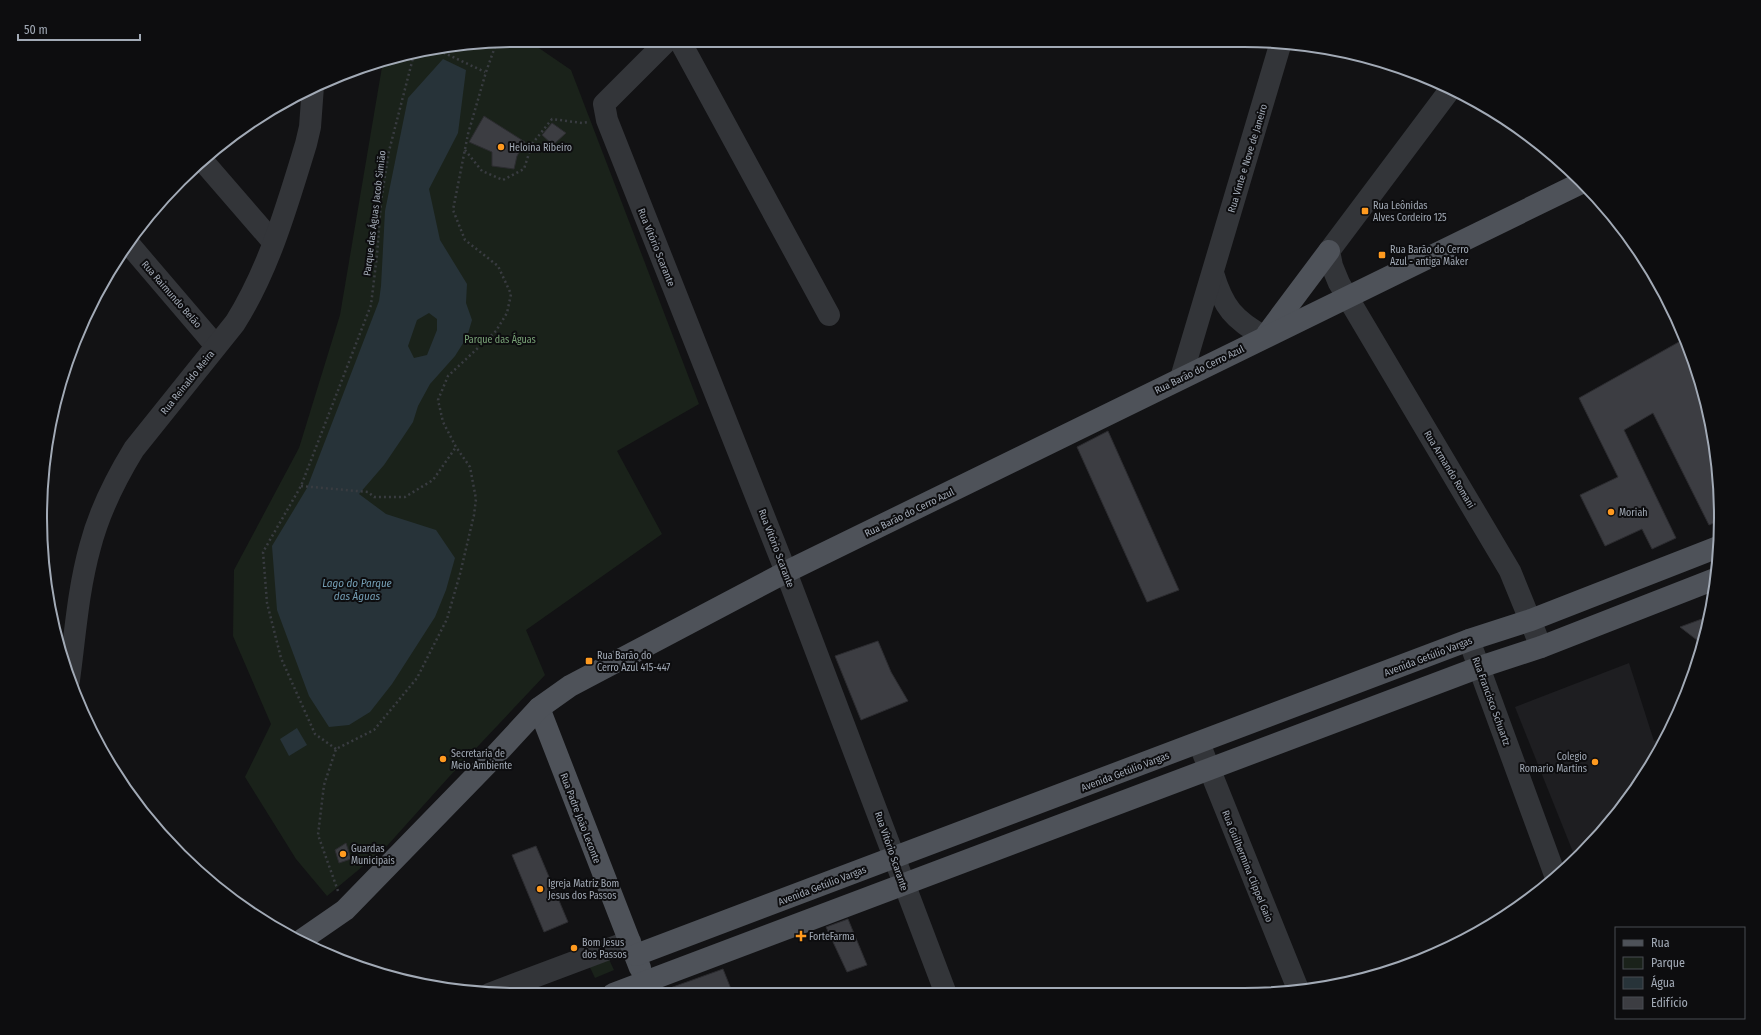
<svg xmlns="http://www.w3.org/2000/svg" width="1761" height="1035" font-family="'Fira Sans Condensed',sans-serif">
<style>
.built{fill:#1e1e21}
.green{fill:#1a221a}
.water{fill:#273339;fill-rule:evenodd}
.building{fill:#3c3d42;stroke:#2c2c30}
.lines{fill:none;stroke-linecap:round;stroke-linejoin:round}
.path{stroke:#393c41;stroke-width:2.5;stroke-dasharray:2 3;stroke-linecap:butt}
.minor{stroke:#333539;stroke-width:22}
.major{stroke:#4e5259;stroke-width:22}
.poi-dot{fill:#ff9a1f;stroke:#0d0d0f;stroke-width:1.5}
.labels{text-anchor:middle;stroke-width:4;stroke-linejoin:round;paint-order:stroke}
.poi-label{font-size:10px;fill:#a2aab6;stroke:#0d0d0f;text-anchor:start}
.street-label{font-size:10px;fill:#a2aab6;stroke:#0d0d0f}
.park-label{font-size:10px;fill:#79a377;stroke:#0d0d0f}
.water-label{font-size:11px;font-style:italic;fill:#759fb5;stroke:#0d0d0f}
.rim{fill:none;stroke:#a2aab6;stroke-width:2}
</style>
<rect width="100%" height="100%" fill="#121214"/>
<polygon class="built" points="1629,663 1654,741 1665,736 1641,783 1581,855 1575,857 1515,707"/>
<g class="green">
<polygon points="455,44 533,44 571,70 699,404 617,451 662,534 526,630 545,675 448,778 386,847 327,896 296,859 245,777 271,724 233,636 234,570 299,448 340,315 383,61"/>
<polygon points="604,949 614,970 595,978 585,957"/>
</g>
<g class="water">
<path d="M443,59L466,70L458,133L429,189L440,240L467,284L466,303L472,320L467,337L455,356L430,384L418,406L413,422L401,440L384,465L359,494L386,514L436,530L455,558L446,590L435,617L392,684L370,712L349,725L329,727L309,696L277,610L272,546L307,488L312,475L379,301L381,286L385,211L408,98ZM429,313L437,319V330L427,355L414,358L408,346L417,320Z"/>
<polygon points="297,728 307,745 289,756 280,739"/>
</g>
<g class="building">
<polygon points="484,116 525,142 517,156 514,169 492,166 492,152 469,142"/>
<polygon points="552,123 566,133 553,145 542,135"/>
<polygon points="1686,338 1712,424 1721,520 1709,525 1653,413 1624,430 1676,538 1652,549 1642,529 1605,546 1580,495 1618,477 1579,398"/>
<polygon points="1108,431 1179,590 1147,602 1077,447"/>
<polygon points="1710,616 1702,644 1680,627"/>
<polygon points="878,641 891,672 908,701 861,720 835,656"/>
<polygon points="346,843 351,859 339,863 335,850"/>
<polygon points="536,846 568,922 544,932 512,855"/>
<polygon points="848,919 867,965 847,972 826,927"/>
<polygon points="723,969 733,994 660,994 659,992"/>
</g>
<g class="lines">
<g class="path">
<polyline points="429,50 438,50 485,72"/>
<polyline points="465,150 482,171 503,180 524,169 532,144 552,119 582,123 589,122"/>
<polyline points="301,486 368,492 374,497 405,497 433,480 456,447"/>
<polyline points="336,749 315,734 281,658 267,603 263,552 301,486 371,305 377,255 381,201 389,151 414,54"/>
<polyline points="338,891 318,835 324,785 336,749 374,730 417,678 447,619 460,574 474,515 476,499 470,467 456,447 443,422 438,400 448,376 496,331 507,313 511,294 498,266 465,240 453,210 468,134 486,72 496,44"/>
</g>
<g class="minor">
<polyline points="665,43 604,104 607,120 786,572 946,994"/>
<polyline points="681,43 829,315"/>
<polyline points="1449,91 1329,251 1332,266 1339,283 1510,571 1541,647"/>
<polyline points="202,160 273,242"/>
<polyline points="128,243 216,346"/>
<path d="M1213,273C1223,307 1234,320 1265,337"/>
<polyline points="1181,378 1281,42"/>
<polyline points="1469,640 1555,875"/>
<path d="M69,680C75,636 78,590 90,547C99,512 115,480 134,449L235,323C269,269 287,206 306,144L310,127L313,86"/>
<polyline points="1199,743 1298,989"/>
<polyline points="489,994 630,941"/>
</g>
<g class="major">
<polyline points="1267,334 1329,251"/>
<polyline points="539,708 640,968"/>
<polyline points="303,939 345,910 489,762 539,708 570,686 786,572 1583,182"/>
<polyline points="636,955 1469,640 1531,620 1718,547"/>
<polyline points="613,994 1480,667 1541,647 1715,579"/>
</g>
</g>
<g class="poi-dot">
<circle cx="501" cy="147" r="4"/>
<rect x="1361" y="207" width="8" height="8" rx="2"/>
<rect x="1378" y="251" width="8" height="8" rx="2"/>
<circle cx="1611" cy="512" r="4"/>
<rect x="585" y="657" width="8" height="8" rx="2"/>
<circle cx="443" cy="759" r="4"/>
<circle cx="1595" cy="762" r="4"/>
<circle cx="343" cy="854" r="4"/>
<circle cx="540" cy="889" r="4"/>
<path d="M799 930h4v4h4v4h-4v4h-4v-4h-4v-4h4z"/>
<circle cx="574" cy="948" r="4"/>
</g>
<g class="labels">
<g class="poi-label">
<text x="509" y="151">Heloina Ribeiro</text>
<text x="1373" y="209">Rua Leônidas<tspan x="1373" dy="12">Alves Cordeiro 125</tspan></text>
<text x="1390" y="253">Rua Barão do Cerro<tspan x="1390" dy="12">Azul - antiga Maker</tspan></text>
<text x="1619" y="516">Moriah</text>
<text x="597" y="659">Rua Barão do<tspan x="597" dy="12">Cerro Azul 415-447</tspan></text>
<text x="451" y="757">Secretaria de<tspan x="451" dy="12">Meio Ambiente</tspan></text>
<text x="1587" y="760" text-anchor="end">Colegio<tspan x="1587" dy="12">Romario Martins</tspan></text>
<text x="351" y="852">Guardas<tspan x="351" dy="12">Municipais</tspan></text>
<text x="548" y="887">Igreja Matriz Bom<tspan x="548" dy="12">Jesus dos Passos</tspan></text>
<text x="809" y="940">ForteFarma</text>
<text x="582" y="946">Bom Jesus<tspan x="582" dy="12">dos Passos</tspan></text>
</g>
<g class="street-label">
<text transform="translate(1247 158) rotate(-73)" y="4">Rua Vinte e Nove de Janeiro</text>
<text transform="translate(374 213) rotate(-83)" y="4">Parque das Águas Jacob Simião</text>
<text transform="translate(657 247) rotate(68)" y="4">Rua Vitório Scarante</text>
<text transform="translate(172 294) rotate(49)" y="4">Rua Raimundo Belão</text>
<text transform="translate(1199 369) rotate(-26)" y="4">Rua Barão do Cerro Azul</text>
<text transform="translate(187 382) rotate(-51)" y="4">Rua Reinaldo Meira</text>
<text transform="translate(1450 469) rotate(59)" y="4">Rua Armando Romani</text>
<text transform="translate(909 512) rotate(-26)" y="4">Rua Barão do Cerro Azul</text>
<text transform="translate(777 548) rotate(69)" y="4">Rua Vitório Scarante</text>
<text transform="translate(1428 656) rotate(-21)" y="4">Avenida Getúlio Vargas</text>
<text transform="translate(1492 701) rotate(70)" y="4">Rua Francisco Schuartz</text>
<text transform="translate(1125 771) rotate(-21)" y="4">Avenida Getúlio Vargas</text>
<text transform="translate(581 818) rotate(69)" y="4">Rua Padre João Leconte</text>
<text transform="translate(892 851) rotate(71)" y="4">Rua Vitório Scarante</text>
<text transform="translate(1248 866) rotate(68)" y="4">Rua Guilhermina Clippel Gaio</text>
<text transform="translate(822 885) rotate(-21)" y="4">Avenida Getúlio Vargas</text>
</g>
<g class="park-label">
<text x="500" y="343">Parque das Águas</text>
</g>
<g class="water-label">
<text x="357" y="587">Lago do Parque<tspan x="357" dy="13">das Águas</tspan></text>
</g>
</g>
<path d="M0 0H1761V1035H0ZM517 47H1244A470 470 0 0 1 1714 517V518A470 470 0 0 1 1244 988H517A470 470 0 0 1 47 518V517A470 470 0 0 1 517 47Z" fill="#0d0d0f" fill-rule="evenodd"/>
<path class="rim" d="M517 47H1244A470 470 0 0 1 1714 517V518A470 470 0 0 1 1244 988H517A470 470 0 0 1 47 518V517A470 470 0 0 1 517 47Z"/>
<rect x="1615" y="927" width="130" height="92" fill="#0d0d0f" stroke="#494c52"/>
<rect x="1623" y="940" width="20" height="6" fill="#4e5259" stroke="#494c52"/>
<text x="1651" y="947" font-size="12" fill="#a2aab6">Rua</text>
<rect x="1623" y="957" width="20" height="12" fill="#1a221a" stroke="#494c52"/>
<text x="1651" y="967" font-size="12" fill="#a2aab6">Parque</text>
<rect x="1623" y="977" width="20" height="12" fill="#273339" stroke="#494c52"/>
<text x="1651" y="987" font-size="12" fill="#a2aab6">Água</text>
<rect x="1623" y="997" width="20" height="12" fill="#3c3d42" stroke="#494c52"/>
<text x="1651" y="1007" font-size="12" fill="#a2aab6">Edifício</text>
<path d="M18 34v6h122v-6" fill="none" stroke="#a2aab6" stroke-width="2"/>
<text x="24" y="34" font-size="12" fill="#a2aab6" stroke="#0d0d0f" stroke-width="3" paint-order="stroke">50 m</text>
</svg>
